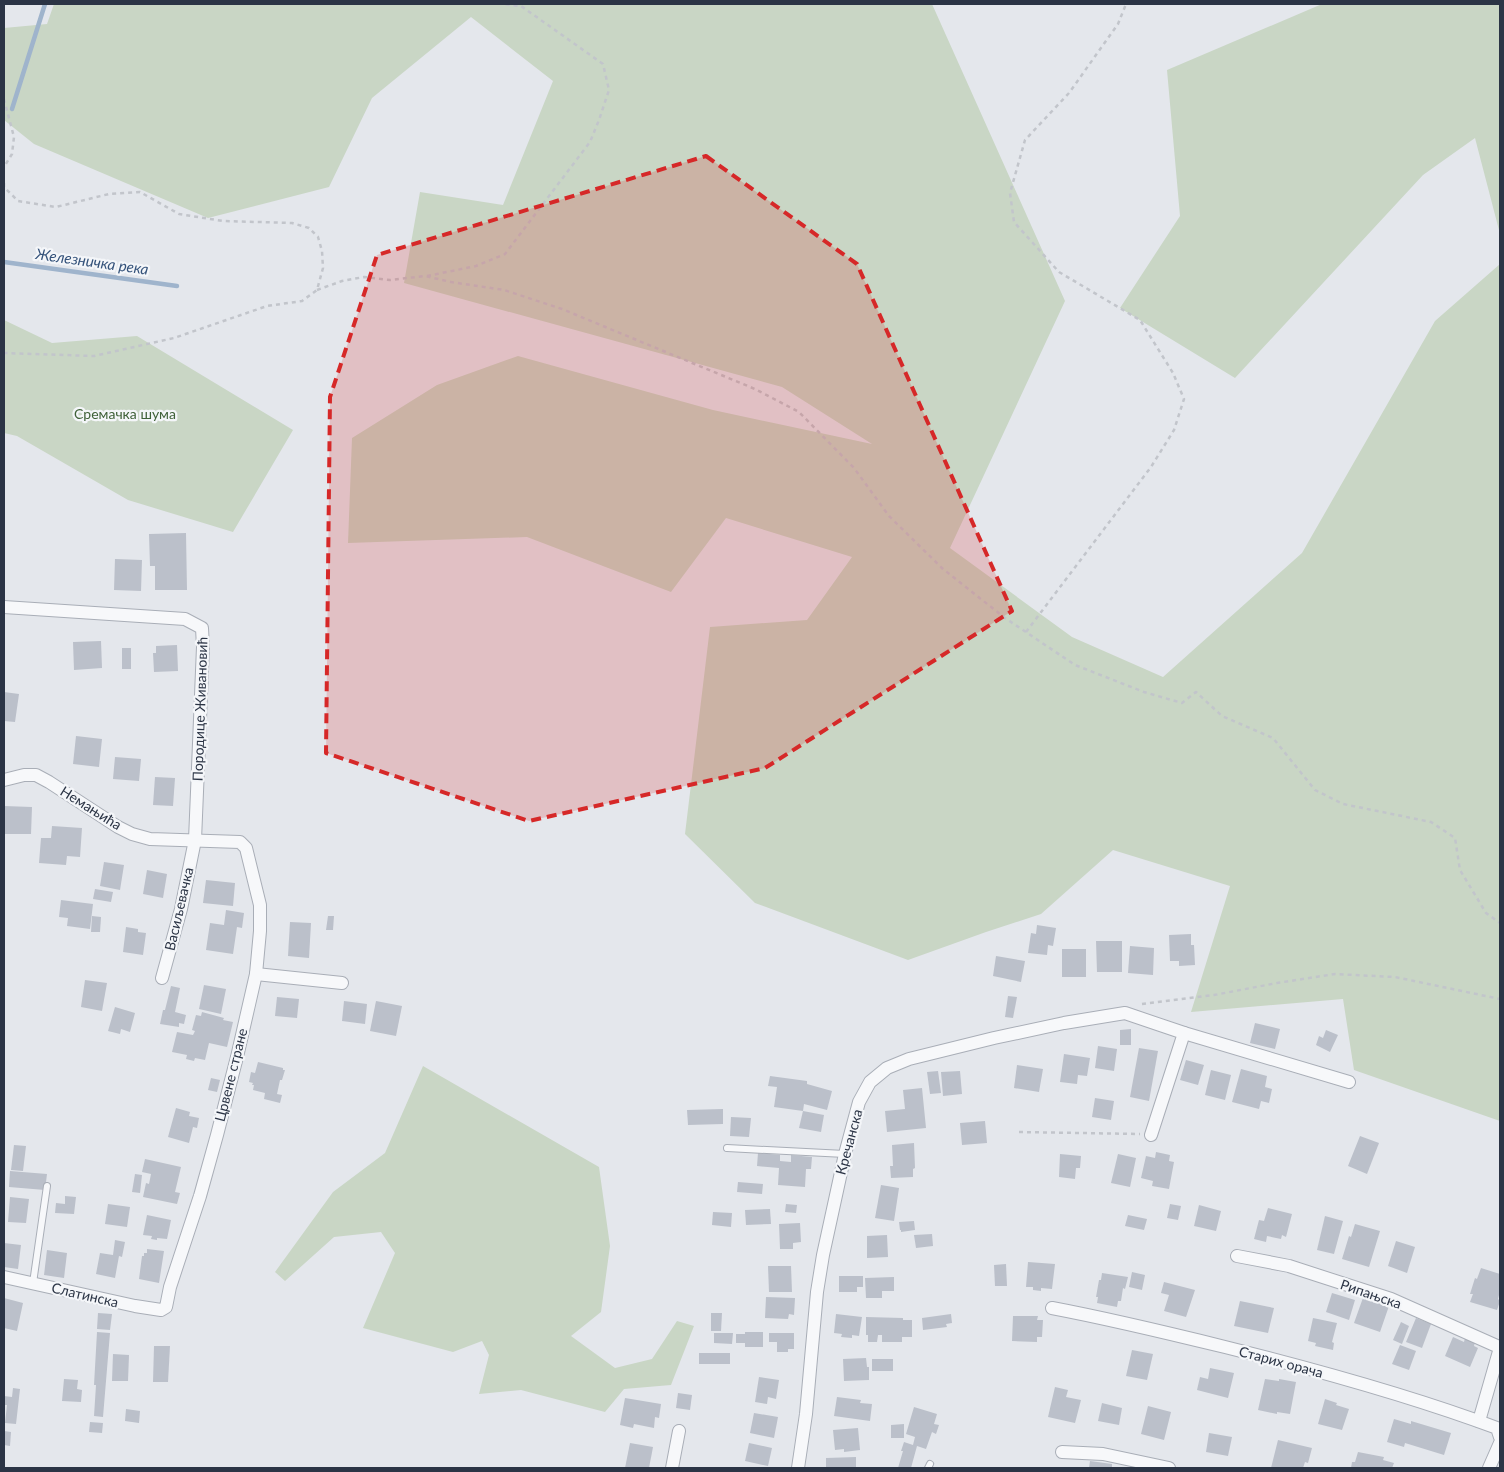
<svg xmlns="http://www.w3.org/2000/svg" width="1504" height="1472" font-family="Lato,sans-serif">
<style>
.green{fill:#c9d6c5}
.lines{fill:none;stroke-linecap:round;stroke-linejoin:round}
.stream{stroke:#9fb4cc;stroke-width:4.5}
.building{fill:#bbc0ca}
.service-casing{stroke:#a9aeb7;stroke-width:8}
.minor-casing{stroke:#a9aeb7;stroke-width:14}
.path{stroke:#c2c5cb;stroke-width:2.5;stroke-dasharray:4 4;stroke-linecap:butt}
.service{stroke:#f7f8fa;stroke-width:6}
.minor{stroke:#f7f8fa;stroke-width:12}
.marked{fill:#d62828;fill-opacity:0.2;stroke:#d62828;stroke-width:4;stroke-dasharray:10 6;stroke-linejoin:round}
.labels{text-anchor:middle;stroke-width:4.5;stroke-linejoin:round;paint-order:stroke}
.park-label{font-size:14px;fill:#3f6138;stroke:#f4f6f9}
.street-label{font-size:14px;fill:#2b3445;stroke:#f4f6f9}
.water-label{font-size:15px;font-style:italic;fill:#34527a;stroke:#f4f6f9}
</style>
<rect width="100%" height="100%" fill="#e4e7ec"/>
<g class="green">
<polygon points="54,4 932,4 1065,301 950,548 1072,637 1163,677 1302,553 1435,321 1500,264 1500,1121 1354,1070 1343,999 1191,1012 1230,886 1113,850 1041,914 986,932 908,960 755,903 685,834 710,627 807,620 852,557 726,518 671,592 527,537 348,543 352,438 437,385 518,356 713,410 872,444 782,387 404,283 420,192 503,205 553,81 471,17 372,98 329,187 208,218 34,144 4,120 4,28 47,24"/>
<polygon points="1322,4 1500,4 1500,234 1475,138 1423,175 1235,378 1120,308 1180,216 1167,70"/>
<polygon points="4,320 52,343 137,336 293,430 233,532 128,500 17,436 4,433"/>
<polygon points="423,1066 599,1167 610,1246 601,1312 571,1336 615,1368 652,1359 677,1321 694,1326 671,1385 624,1389 605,1412 521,1390 479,1394 489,1355 482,1341 453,1352 363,1328 395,1253 381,1232 334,1237 285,1281 275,1272 333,1192 385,1153"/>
</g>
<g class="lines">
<g class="stream">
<polyline points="12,109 45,4"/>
<polyline points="4,262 177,286"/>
</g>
</g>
<g class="building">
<polygon points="186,533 187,590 155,590 155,566 150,566 149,534"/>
<polygon points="115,559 142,560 141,591 114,590"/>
<polygon points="101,641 102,668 74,670 73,642"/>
<polygon points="177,645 178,671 154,672 153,653 156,653 156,646"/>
<rect x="122" y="648" width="9" height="21"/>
<polygon points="4,692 19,694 15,722 4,721"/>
<polygon points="76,736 102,739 99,767 73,764"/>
<polygon points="115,757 141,759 139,781 113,779"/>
<polygon points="155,777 175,778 173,806 153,805"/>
<polygon points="4,806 32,807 31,834 4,834"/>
<polygon points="52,826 82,828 80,857 67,856 66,865 39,863 41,838 51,838"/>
<polygon points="104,862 124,865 120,890 100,886"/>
<polygon points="147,870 167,874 163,898 143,894"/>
<polygon points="206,880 235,883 233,906 203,903"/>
<polygon points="95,889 113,892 111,902 93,899"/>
<polygon points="61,900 93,904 90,929 67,926 68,918 59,917"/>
<polygon points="226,910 244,913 242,928 237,927 233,954 206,950 210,923 224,925"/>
<polygon points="92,916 101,917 100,932 91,932"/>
<polygon points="328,916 334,916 333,930 326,930"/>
<polygon points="290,922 311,923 309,958 288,956"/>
<polygon points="1037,925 1056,928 1053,946 1048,945 1047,955 1028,953 1031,933 1036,934"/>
<polygon points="126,927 138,929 138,932 146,933 143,955 123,952"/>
<polygon points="1191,934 1191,945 1194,945 1195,965 1179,966 1179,961 1170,961 1169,935"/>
<polygon points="1096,941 1122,941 1122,972 1097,972"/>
<polygon points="1130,946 1154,948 1153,975 1128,973"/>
<rect x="1062" y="949" width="24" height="28"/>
<polygon points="996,956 1025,961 1021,982 993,976"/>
<polygon points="85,980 107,983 102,1011 81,1007"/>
<polygon points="204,985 226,989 221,1014 199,1009"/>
<polygon points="171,986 180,988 175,1012 186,1015 184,1024 179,1023 179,1027 160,1024 163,1010 165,1010"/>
<polygon points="1008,996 1017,997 1013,1018 1005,1017"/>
<polygon points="277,997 299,999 297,1018 275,1016"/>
<polygon points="344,1001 367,1004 365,1024 342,1021"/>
<polygon points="376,1001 402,1006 396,1036 370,1031"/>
<polygon points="115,1007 135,1013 130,1032 121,1029 120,1034 108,1031"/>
<polygon points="202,1012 224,1018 223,1020 233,1022 227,1047 209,1043 205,1060 195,1058 194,1061 186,1059 187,1055 172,1052 177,1032 193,1035 195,1031 192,1030 196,1015 201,1016"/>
<polygon points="1255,1023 1280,1029 1275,1049 1250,1043"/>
<polygon points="1131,1029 1131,1045 1120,1045 1120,1030"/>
<polygon points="1326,1030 1338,1035 1330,1052 1316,1045 1319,1036 1323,1038"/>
<polygon points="1098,1046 1117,1049 1114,1071 1095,1068"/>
<polygon points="1139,1048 1158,1051 1149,1101 1130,1097"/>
<polygon points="1064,1054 1090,1058 1087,1076 1078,1075 1077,1084 1060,1082"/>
<polygon points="1186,1060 1204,1065 1198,1085 1180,1080"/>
<polygon points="258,1062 283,1068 283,1070 285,1070 282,1080 280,1080 277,1094 282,1095 280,1103 264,1099 265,1093 253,1090 254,1085 252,1085 253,1083 249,1082 251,1072 255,1073"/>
<polygon points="1017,1065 1043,1069 1039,1092 1014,1088"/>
<polygon points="1241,1069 1267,1076 1265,1087 1272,1089 1269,1103 1261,1101 1259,1109 1232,1102"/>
<polygon points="1211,1070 1231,1075 1225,1100 1205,1095"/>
<polygon points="938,1071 941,1093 930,1094 927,1072"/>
<polygon points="960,1071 962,1094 943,1096 941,1072"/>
<polygon points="770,1076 807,1081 807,1084 832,1091 827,1110 804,1104 803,1111 774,1107 777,1087 768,1086"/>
<polygon points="211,1078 220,1080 217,1092 208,1090"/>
<polygon points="922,1088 926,1128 887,1132 885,1111 905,1109 903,1090"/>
<polygon points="1095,1098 1114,1101 1111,1120 1092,1117"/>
<polygon points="176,1108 190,1112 189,1116 199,1118 197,1128 193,1127 189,1143 168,1137"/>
<polygon points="723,1109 723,1124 688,1125 687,1110"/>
<polygon points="803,1111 824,1115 821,1132 799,1128"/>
<polygon points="731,1117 751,1118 749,1137 730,1136"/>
<polygon points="985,1121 987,1143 962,1145 960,1123"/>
<polygon points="1360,1136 1379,1143 1367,1174 1348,1166"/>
<polygon points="914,1143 915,1168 913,1169 913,1177 891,1178 890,1166 893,1166 892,1145"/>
<polygon points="14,1145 26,1146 23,1171 11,1170"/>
<polygon points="1156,1152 1170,1155 1169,1161 1174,1162 1169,1189 1152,1186 1153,1181 1141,1178 1146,1156 1155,1158"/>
<polygon points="758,1153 780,1155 780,1161 791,1162 791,1155 812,1157 811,1169 806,1169 805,1187 778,1185 779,1168 757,1166"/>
<polygon points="1060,1154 1081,1156 1080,1168 1076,1168 1075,1179 1059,1177"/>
<polygon points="1118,1154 1136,1158 1130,1187 1111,1183"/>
<polygon points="145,1159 181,1167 175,1192 180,1193 177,1204 143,1197 146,1183 149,1184 151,1174 142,1172"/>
<polygon points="10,1171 47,1174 45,1190 9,1187"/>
<polygon points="135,1174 142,1175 140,1193 132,1192"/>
<polygon points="738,1182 763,1184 762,1194 737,1192"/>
<polygon points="881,1185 899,1188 894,1221 875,1218"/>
<polygon points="65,1196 76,1197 74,1214 55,1213 56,1203 65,1204"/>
<polygon points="10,1197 29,1199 26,1223 8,1222"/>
<polygon points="108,1204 130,1207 127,1227 105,1224"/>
<polygon points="786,1204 797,1205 796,1213 785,1212"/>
<polygon points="1170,1204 1181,1206 1178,1220 1167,1218"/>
<polygon points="1199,1205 1221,1211 1216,1231 1194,1226"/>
<polygon points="1268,1208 1292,1214 1286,1237 1282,1235 1281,1239 1267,1236 1266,1242 1254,1239 1259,1220 1264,1221"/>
<polygon points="770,1209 771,1224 746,1225 745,1210"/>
<polygon points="713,1212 732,1213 731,1227 712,1225"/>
<polygon points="147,1215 171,1220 167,1239 157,1238 157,1240 151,1239 152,1236 143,1235"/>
<polygon points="1128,1215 1147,1219 1144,1230 1125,1226"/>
<polygon points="1325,1216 1343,1221 1334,1254 1317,1250"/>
<polygon points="914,1221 915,1230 901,1232 901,1230 900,1230 899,1222"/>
<polygon points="800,1223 801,1242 793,1243 793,1249 780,1249 779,1224"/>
<polygon points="1355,1224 1380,1231 1369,1267 1342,1259 1349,1236 1351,1237"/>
<polygon points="932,1234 933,1246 916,1248 914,1235"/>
<polygon points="887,1235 888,1257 867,1258 867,1236"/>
<polygon points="115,1240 125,1242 122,1257 119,1256 115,1278 96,1274 100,1253 113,1255"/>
<polygon points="1396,1241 1415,1247 1407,1273 1388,1266"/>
<polygon points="4,1243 21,1245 18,1269 4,1267"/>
<polygon points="147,1249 164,1251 159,1283 139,1279 142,1256 144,1256 144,1253 147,1253"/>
<polygon points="47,1250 67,1253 64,1278 44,1275"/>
<polygon points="1028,1262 1055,1264 1052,1289 1041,1288 1041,1291 1033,1290 1033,1287 1026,1287"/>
<polygon points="1006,1264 1007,1286 995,1286 994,1265"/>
<polygon points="768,1266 791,1266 792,1292 769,1292"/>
<polygon points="1481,1268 1500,1274 1500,1291 1498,1299 1500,1301 1497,1310 1470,1302 1473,1294 1470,1294 1475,1278 1477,1279"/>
<polygon points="1132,1272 1145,1275 1142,1290 1129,1287"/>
<polygon points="1102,1273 1128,1277 1125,1289 1123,1288 1121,1301 1118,1301 1117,1307 1097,1303 1098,1297 1096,1297 1099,1280 1101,1280"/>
<polygon points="839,1276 863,1276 863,1287 857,1287 857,1292 839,1292"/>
<polygon points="894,1277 894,1291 882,1291 882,1298 866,1298 865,1278"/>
<polygon points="1164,1282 1195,1290 1186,1317 1164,1311 1169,1295 1161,1293"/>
<polygon points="1332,1293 1355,1300 1349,1320 1326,1312"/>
<polygon points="1364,1295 1376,1299 1376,1302 1389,1306 1380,1332 1354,1323"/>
<polygon points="766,1297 795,1298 794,1315 789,1314 788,1319 765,1318"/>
<polygon points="4,1298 23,1303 17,1331 4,1328"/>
<polygon points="1240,1301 1274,1308 1268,1333 1234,1326"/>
<polygon points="98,1313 112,1314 110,1330 97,1329"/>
<polygon points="711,1313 722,1313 721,1331 711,1331"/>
<polygon points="836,1314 862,1317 859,1336 852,1335 852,1338 841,1337 842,1334 834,1333"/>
<polygon points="951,1314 952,1323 946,1324 947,1327 923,1330 922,1318"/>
<polygon points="1013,1316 1038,1316 1037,1320 1043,1320 1042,1337 1037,1337 1037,1342 1012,1341"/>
<polygon points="866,1317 903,1318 903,1320 912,1320 912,1337 902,1337 902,1342 882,1342 882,1335 878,1335 877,1342 868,1342 868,1335 866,1335"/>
<polygon points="1313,1318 1337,1323 1332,1342 1334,1343 1333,1350 1315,1346 1316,1343 1308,1341"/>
<polygon points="1416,1318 1431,1324 1422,1348 1406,1342"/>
<polygon points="1401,1322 1409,1326 1402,1344 1393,1340"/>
<polygon points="97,1332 110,1333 103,1417 94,1416 96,1385 94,1385"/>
<polygon points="745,1332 763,1332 763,1347 745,1347 745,1343 736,1343 736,1334 745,1334"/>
<polygon points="714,1333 733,1333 732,1344 714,1343"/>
<polygon points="769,1333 794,1333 794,1349 788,1349 788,1352 777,1352 777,1342 769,1342"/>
<polygon points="1453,1337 1464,1342 1465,1338 1475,1342 1474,1346 1478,1348 1470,1367 1445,1356"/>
<polygon points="1400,1345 1416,1351 1409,1370 1392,1364"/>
<polygon points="154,1346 170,1346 168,1382 153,1382"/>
<polygon points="1132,1350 1153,1354 1147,1380 1126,1376"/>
<rect x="699" y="1353" width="31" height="11"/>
<polygon points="113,1354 129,1355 128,1381 112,1381"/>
<polygon points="866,1358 867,1367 869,1367 869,1380 844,1381 843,1359"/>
<rect x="872" y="1359" width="21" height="12"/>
<polygon points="1210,1368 1234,1373 1228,1398 1197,1390 1200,1377 1208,1379"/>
<polygon points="759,1377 779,1380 776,1399 768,1397 767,1404 755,1402"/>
<polygon points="64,1379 78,1380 77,1389 82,1390 81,1402 62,1401"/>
<polygon points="1265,1379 1279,1381 1279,1379 1296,1382 1290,1414 1277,1412 1277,1414 1258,1410"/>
<polygon points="1055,1387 1068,1390 1066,1397 1081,1400 1075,1423 1048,1417"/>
<polygon points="13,1388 20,1389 16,1424 5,1423 7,1405 4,1405 4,1396 12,1397"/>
<polygon points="678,1393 692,1395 690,1410 676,1408"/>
<polygon points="837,1397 861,1400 860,1403 872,1404 870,1421 834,1416"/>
<polygon points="625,1398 661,1404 659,1418 655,1417 654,1428 634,1424 633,1428 620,1425"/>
<polygon points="1325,1399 1337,1403 1336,1405 1349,1409 1342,1430 1318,1424"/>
<polygon points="1102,1403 1122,1408 1119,1425 1098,1421"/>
<polygon points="1148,1406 1171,1412 1164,1440 1141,1434"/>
<polygon points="914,1407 937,1414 934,1424 939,1425 936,1434 932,1432 926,1449 917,1446 911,1468 898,1468 903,1451 901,1451 904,1442 913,1445 915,1437 906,1434"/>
<polygon points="126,1409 140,1411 139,1423 125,1421"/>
<polygon points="754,1413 778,1417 774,1438 750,1433"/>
<polygon points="1394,1419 1411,1424 1411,1421 1451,1433 1444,1455 1405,1443 1404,1447 1387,1442"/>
<polygon points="90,1422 103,1423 102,1433 89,1432"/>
<polygon points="904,1424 904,1438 891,1438 891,1425"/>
<polygon points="858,1428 860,1450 844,1452 844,1449 835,1450 833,1430"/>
<polygon points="4,1431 11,1432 10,1446 4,1445"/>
<polygon points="1209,1433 1232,1437 1228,1456 1206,1452"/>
<polygon points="1278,1440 1312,1448 1308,1463 1305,1462 1303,1468 1271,1468"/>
<polygon points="630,1443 653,1447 649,1468 625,1468"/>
<polygon points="749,1443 772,1448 768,1466 745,1461"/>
<polygon points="1358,1452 1384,1457 1383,1460 1394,1463 1392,1468 1351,1468 1352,1462 1355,1462"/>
<polygon points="856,1457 856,1468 826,1468 826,1458"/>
<polygon points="1090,1461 1112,1464 1112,1468 1089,1468"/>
</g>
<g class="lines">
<defs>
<g id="service">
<polyline points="727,1148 845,1154"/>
<polyline points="33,1283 47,1186"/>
<polyline points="928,1468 930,1464"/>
</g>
<g id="minor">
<polyline points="4,607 185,619 202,628 203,647 195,840 181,909 162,978"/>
<polyline points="4,780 24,775 36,775 49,782 118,827 132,834 150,839 240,842 246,848 260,905 260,931 256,974 237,1057 217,1135 200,1196 170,1287 166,1307 161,1310 135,1306 4,1277"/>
<polyline points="256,974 342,983"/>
<polyline points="1184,1033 1349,1082"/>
<polyline points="1237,1256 1289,1266 1391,1299 1499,1347"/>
<path d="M1052,1308C1110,1319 1168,1333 1225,1347C1317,1370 1409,1395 1497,1428L1500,1437"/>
<polyline points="1479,1421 1500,1348"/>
<polyline points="1062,1452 1103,1454 1169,1468"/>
<polyline points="672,1468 679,1431"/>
<polyline points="798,1468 806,1414 817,1292 823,1255 845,1154 859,1102 870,1082 887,1068 909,1059 994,1038 1064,1023 1125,1013 1184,1033 1151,1135"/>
<polyline points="1489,1468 1500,1443"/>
</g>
</defs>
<use href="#service" class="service-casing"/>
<use href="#minor" class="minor-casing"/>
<g class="path">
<polyline points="4,99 14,137 12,154 4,167"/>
<polyline points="4,183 4,187 18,201 56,207 109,194 140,192 179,214 223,221 292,223 309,228 318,237 322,251 323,268 317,290 302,301 267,306 174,338 94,356 4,353"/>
<polyline points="427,276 476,266 505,254 590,142 599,120 609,90 603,64 521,6 502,4"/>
<polyline points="317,290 342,281 364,277 390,280 425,276 451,282 504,290 562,309 755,389 799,412 854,468 889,516 943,569 1005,618 1075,665 1144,692 1182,703 1196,692 1222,716 1273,738 1315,790 1343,804 1431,822 1455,838 1460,870 1486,913 1500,923"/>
<polyline points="1026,632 1151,467 1174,430 1184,399 1173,373 1140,320 1059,272 1014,222 1010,193 1025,140 1069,93 1118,24 1126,4"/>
<polyline points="1142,1004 1214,995 1277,983 1335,974 1395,977 1500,999"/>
<polyline points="1019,1132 1140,1134"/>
</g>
<use href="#service" class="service"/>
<use href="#minor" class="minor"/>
</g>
<path class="marked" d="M706,156L857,264L1012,611L765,768L529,821L326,753L330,397L377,255Z"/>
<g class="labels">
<g class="park-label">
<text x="125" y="419">Сремачка шума</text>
</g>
<g class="street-label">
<text transform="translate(200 709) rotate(-88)" y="5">Породице Живановић</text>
<text transform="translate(91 808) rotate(32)" y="5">Немањића</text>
<text transform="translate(179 909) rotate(-77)" y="5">Васиљевачка</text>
<text transform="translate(231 1075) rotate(-76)" y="5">Црвене стране</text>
<text transform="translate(849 1142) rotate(-75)" y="5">Кречанска</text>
<text transform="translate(1371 1294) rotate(19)" y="5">Рипањска</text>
<text transform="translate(85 1295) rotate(13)" y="5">Слатинска</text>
<text transform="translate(1281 1362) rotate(15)" y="5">Старих орача</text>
</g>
<g class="water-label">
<text transform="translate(92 262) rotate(8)" y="5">Железничка река</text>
</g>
</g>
<rect width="1504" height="1472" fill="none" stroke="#2b3445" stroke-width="10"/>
</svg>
